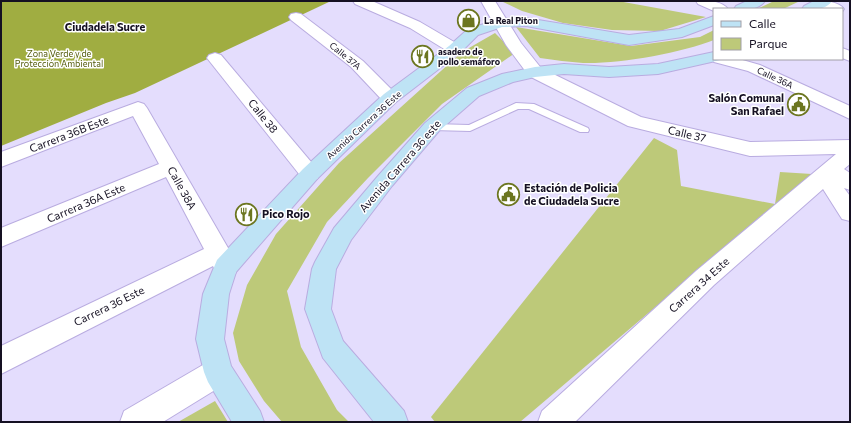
<svg xmlns="http://www.w3.org/2000/svg" width="851" height="423" font-family="Commissioner,sans-serif">
<style>
.green{fill:#bdc979}
.forest{fill:#a0ad41}
.lines{fill:none;stroke-linecap:round;stroke-linejoin:round}
.lane-casing{stroke:#b9ace0;stroke-width:2}
.street-casing{stroke:#b9ace0;stroke-width:2}
.secondary-casing{stroke:#b9ace0;stroke-width:2}
.lane{fill:#fff;fill-rule:evenodd}
.street{fill:#fff;fill-rule:evenodd}
.secondary{fill:#bee3f5;fill-rule:evenodd}
.labels{text-anchor:middle;stroke-width:3;stroke-linejoin:round;paint-order:stroke}
.far-poi-label{font-size:9px;font-weight:bold;fill:#151022;stroke:#fff;text-anchor:start}
.far-park-label{font-size:9px;fill:#545c0d;stroke:#fff}
.far-street-label{font-size:9px;fill:#151022;stroke:#fff}
.far-quarter-label{font-size:11px;font-weight:bold;fill:#151022;stroke:#fff}
.poi-label{font-size:11px;font-weight:bold;fill:#151022;stroke:#fff;text-anchor:start}
.street-label{font-size:11px;fill:#151022;stroke:#fff}
</style>
<rect width="100%" height="100%" fill="#e4ddfd"/>
<g class="green">
<polygon points="501,1 618,1 706,17 660,31 612,30 563,23 522,11"/>
<polygon points="774,1 800,1 783,9 757,9"/>
<path d="M516,27L631,46L700,37L714,30V40C681,53 620,64 583,63C569,62 555,60 540,58Z"/>
<polygon points="495,33 515,53 442,104 368,178 327,222 287,291 301,347 337,410 349,422 282,422 264,401 239,361 233,333 247,285 276,234 339,163 462,52"/>
<polygon points="654,138 677,150 681,186 775,204 780,172 812,174 520,422 435,422 431,417"/>
<polygon points="215,401 228,422 178,422"/>
</g>
<polygon class="forest" points="1,1 331,1 135,93 106,103 1,146"/>
<g class="lines">
<defs>
<polygon id="lane" points="516,103 534,104 588,128 589,130 588,132 580,132 529,109 518,109 470,131 432,130 427,127 432,124 469,125"/>
<g id="street">
<polygon points="353,1 372,1 420,22 461,46 463,49 461,52 455,54 449,52 410,28 355,4"/>
<polygon points="481,1 495,1 521,43 541,68 641,117 750,142 850,140 850,164 844,169 850,173 850,190 844,188 850,196 850,221 842,219 823,189 714,285 575,422 538,422 542,411 696,271 836,154 750,156 628,126 529,76 506,45"/>
<path d="M696,1C707,1 721,0 728,9H714V11L698,4Z"/>
<path d="M815,1C825,1 838,1 844,9L842,12V9C833,9 820,11 814,3Z"/>
<polygon points="296,13 301,14 363,61 396,94 399,98 396,102 390,103 384,102 351,67 291,20 289,17 291,14"/>
<polygon points="842,48 850,51 850,61 842,58"/>
<polygon points="215,53 221,55 317,169 320,174 317,179 310,181 303,179 207,58 209,55"/>
<polygon points="714,56 714,59 739,59 760,65 850,106 850,119 748,71 714,62 712,59"/>
<polygon points="138,102 144,104 147,108 235,260 238,267 235,274 226,277 217,274 213,266 1,374 1,346 204,249 166,177 1,247 1,228 159,164 133,116 1,167 1,152"/>
<polygon points="218,358 228,362 232,372 228,382 163,422 120,422 124,411 208,362"/>
</g>
<g id="secondary">
<path d="M747,1H765C758,11 744,9 734,9L736,6Z"/>
<path d="M814,1H832C825,11 813,9 802,9L804,6Z"/>
<polygon points="714,16 714,25 682,37 629,45 526,26 502,27 478,35 461,52 396,102 317,179 236,272 229,294 224,339 231,366 260,411 264,422 232,422 208,382 204,372 196,339 203,294 217,260 303,169 384,94 449,46 468,29 500,19 526,18 629,35 679,29"/>
<polygon points="714,52 714,59 721,59 720,60 658,74 609,77 564,74 535,77 513,82 479,96 439,131 392,186 351,240 336,269 331,309 343,341 404,411 408,422 374,422 323,358 305,309 312,269 315,262 334,228 378,176 425,123 467,88 502,74 535,67 564,64 609,67 658,64"/>
</g>
</defs>
<use href="#lane" class="lane-casing"/>
<use href="#street" class="street-casing"/>
<use href="#secondary" class="secondary-casing"/>
<use href="#lane" class="lane"/>
<use href="#street" class="street"/>
<use href="#secondary" class="secondary"/>
</g>
<defs>
<symbol id="shop-ring" viewBox="-11 -11 22 22"><circle r="9.5" fill="#fff" stroke="#6c7620" stroke-width="1.5"/><path d="M-5-2.5h2.3a2.7 3.5 0 0 1 5.4 0H5L5.5 6h-11ZM-1.5-2.5h3a1.5 2.3 0 0 0-3 0Z" fill="#6c7620"/></symbol>
<symbol id="restaurant-ring" viewBox="-11 -11 22 22"><circle r="9.5" fill="#fff" stroke="#6c7620" stroke-width="1.5"/><path d="M-5-6h1v4h1v-4h1v4h1v-4h1v5L-1.5 .5V6h-2V.5L-5-1ZM5-6V6H3V1.5H1.5Q1.5-4 5-6Z" fill="#6c7620"/></symbol>
<symbol id="civic-ring" viewBox="-11 -11 22 22"><circle r="9.5" fill="#fff" stroke="#6c7620" stroke-width="1.5"/><path d="M-.6-6.5H3V-4.5H.6V-3L4-1V1h2V6H-6V1h2V-1L-.6-3ZM-1.2 2.5V6h2.4V2.5Z" fill="#6c7620"/></symbol>
</defs>
<g fill-rule="evenodd">
<use href="#shop-ring" x="456" y="8" width="25" height="25"/>
<use href="#restaurant-ring" x="410" y="44" width="25" height="25"/>
<use href="#civic-ring" x="786" y="92" width="25" height="25"/>
<use href="#civic-ring" x="496" y="182" width="25" height="25"/>
<use href="#restaurant-ring" x="234" y="202" width="25" height="25"/>
</g>
<g class="labels">
<g class="far-poi-label">
<text x="484" y="24">La Real Piton</text>
<text x="438" y="55">asadero de<tspan x="438" dy="10">pollo semáforo</tspan></text>
</g>
<g class="far-park-label">
<text x="59" y="57">Zona Verde y de<tspan x="59" dy="10">Protección Ambiental</tspan></text>
</g>
<g class="far-street-label">
<text transform="translate(345 56) rotate(39)" y="3">Calle 37A</text>
<text transform="translate(775 78) rotate(25)" y="3">Calle 36A</text>
<text transform="translate(364 125) rotate(-42)" y="3">Avenida Carrera 36 Este</text>
</g>
<g class="far-quarter-label">
<text x="105" y="31">Ciudadela Sucre</text>
</g>
<g class="poi-label">
<text x="784" y="102" text-anchor="end">Salón Comunal<tspan x="784" dy="13">San Rafael</tspan></text>
<text x="524" y="192">Estación de Policia<tspan x="524" dy="13">de Ciudadela Sucre</tspan></text>
<text x="262" y="218">Pico Rojo</text>
</g>
<g class="street-label">
<text transform="translate(263 116) rotate(51)" y="4">Calle 38</text>
<text transform="translate(69 134) rotate(-21)" y="4">Carrera 36B Este</text>
<text transform="translate(687 134) rotate(13)" y="4">Calle 37</text>
<text transform="translate(400 166) rotate(-49)" y="4">Avenida Carrera 36 este</text>
<text transform="translate(182 188) rotate(61)" y="4">Calle 38A</text>
<text transform="translate(86 203) rotate(-23)" y="4">Carrera 36A Este</text>
<text transform="translate(699 285) rotate(-42)" y="4">Carrera 34 Este</text>
<text transform="translate(109 306) rotate(-26)" y="4">Carrera 36 Este</text>
</g>
</g>
<rect width="851" height="423" fill="none" stroke="#151022" stroke-width="4"/>
<rect x="713" y="8" width="130" height="52" fill="#ffffff" stroke="#a19fa7"/>
<rect x="721" y="21" width="20" height="6" fill="#bee3f5" stroke="#a19fa7"/>
<text x="749" y="28" font-size="12" fill="#151022">Calle</text>
<rect x="721" y="38" width="20" height="12" fill="#bdc979" stroke="#a19fa7"/>
<text x="749" y="48" font-size="12" fill="#151022">Parque</text>
</svg>
